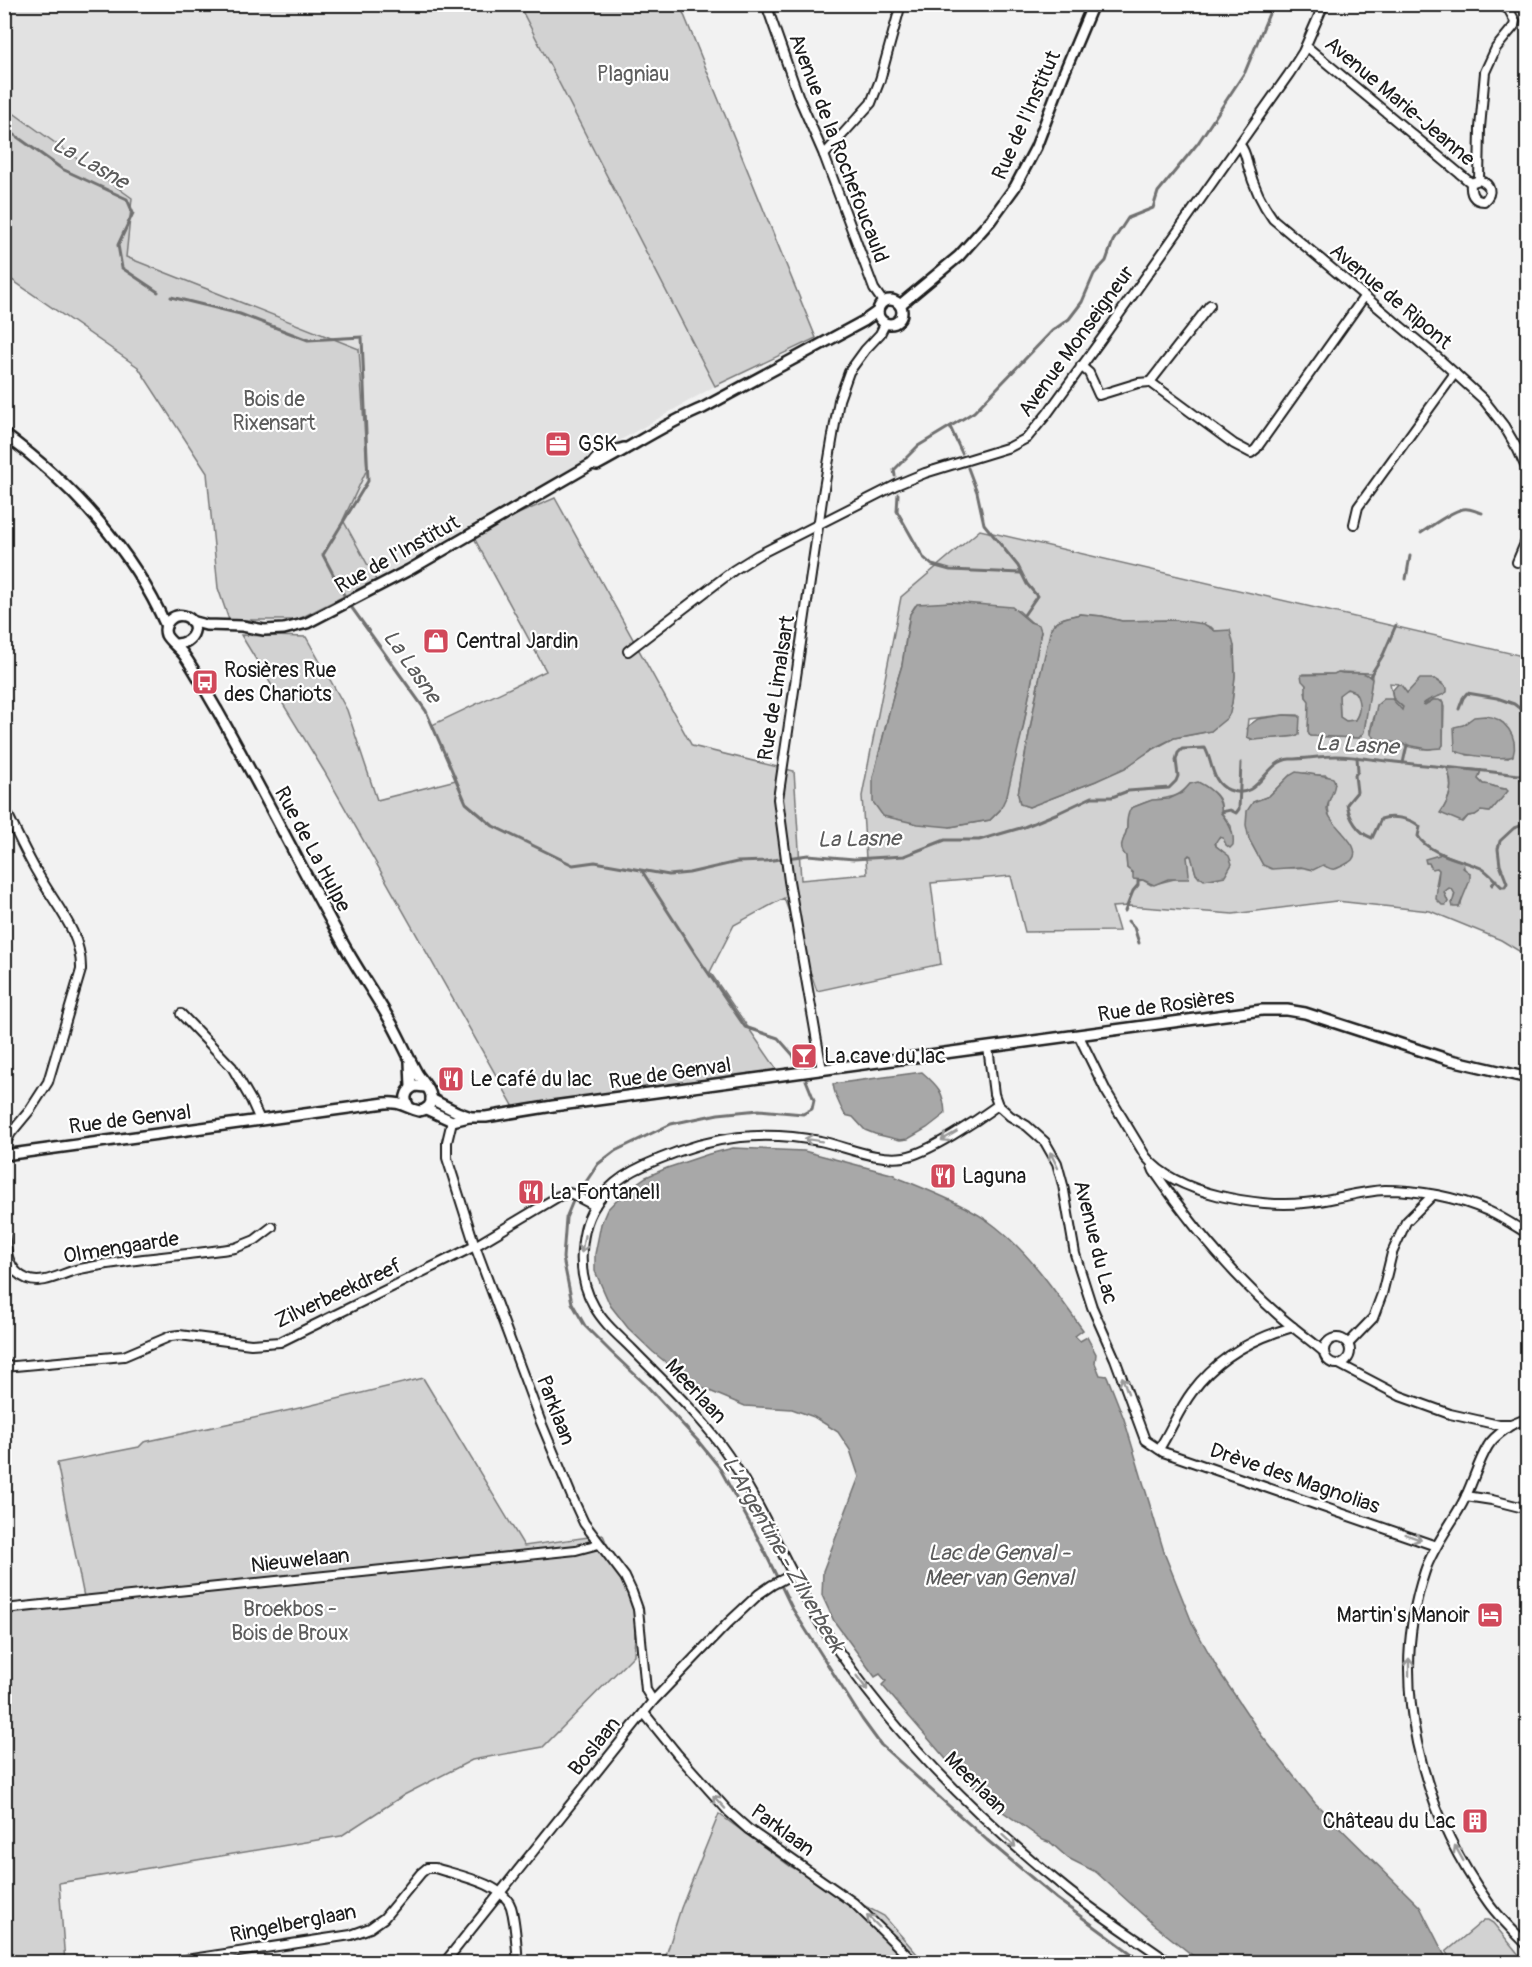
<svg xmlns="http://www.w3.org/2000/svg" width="1532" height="1967" font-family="Pangolin,sans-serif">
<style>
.built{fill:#e2e2e2}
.green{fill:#d2d2d2;stroke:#777;stroke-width:1.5;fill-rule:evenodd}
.water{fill:#a8a8a8;stroke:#707070;stroke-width:1.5;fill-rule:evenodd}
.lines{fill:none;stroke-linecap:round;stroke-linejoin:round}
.stream{stroke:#707070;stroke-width:3}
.minor-casing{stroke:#1c1c1c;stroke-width:12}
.tertiary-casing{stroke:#1c1c1c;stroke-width:14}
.minor{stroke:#fff;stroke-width:8}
.tertiary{stroke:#fff;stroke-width:9}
.oneway{stroke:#999}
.labels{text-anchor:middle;stroke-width:4.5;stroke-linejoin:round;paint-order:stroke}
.park-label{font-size:21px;fill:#5c5c5c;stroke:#fff}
.street-label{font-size:21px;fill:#1c1c1c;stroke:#fff}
.poi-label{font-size:21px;fill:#1c1c1c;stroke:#fff;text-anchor:start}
.water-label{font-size:22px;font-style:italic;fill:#5b5b5b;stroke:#fff}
</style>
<rect width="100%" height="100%" fill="#f2f2f2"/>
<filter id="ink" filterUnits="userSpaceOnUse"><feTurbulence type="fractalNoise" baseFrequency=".0167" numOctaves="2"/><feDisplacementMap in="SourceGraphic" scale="12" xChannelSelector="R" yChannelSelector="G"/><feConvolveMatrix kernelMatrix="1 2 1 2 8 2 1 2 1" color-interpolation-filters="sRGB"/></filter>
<g filter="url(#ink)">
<polygon class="built" points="4,5 519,5 715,386 376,580 343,520 367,469 358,349 126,257 5,103"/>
<g class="green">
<polygon points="519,5 680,5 816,338 715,386"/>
<polygon points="5,103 12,112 132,198 126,257 359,349 367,469 343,520 376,580 297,620 229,620 218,588 207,473 138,367 5,275"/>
<path d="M555,498L692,746L794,771L801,880L867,874L862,796L901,597L980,530L1527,657V956L1501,940L1430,911L1336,901L1233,914L1129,906L1112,907L1119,931L1025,932L1011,876L931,883L941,964L817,991L784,898L734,925L710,972L778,1071L519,1116L324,771L241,635L306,637L347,710L377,800L456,780L432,725L546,671L472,534ZM951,602L1019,611L1041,631L1023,728L1000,810L990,820L950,827L873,778L895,688L902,665L908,624L910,614L915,606ZM1080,614L1102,616L1122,621L1175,620L1211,627L1215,631H1224L1234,646L1235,676L1232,703L1211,731L1174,738L1096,781L1029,807L1020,804L1018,794L1039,680L1054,623L1064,618ZM1339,672L1372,673C1372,684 1370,691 1368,701C1365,715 1368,727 1359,738L1310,736L1308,732L1310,700L1306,697L1305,692L1307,690L1303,674H1334ZM1435,679L1442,683L1436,697H1432L1422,705L1433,700L1442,701L1444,707L1443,745C1438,746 1433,749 1429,749C1421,750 1376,741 1372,735C1368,730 1374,718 1376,712L1396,704L1401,710L1404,709L1393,698L1390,683L1398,684L1406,694C1416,685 1421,681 1435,679ZM1284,715H1298L1297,736L1251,740L1247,728L1248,719ZM1497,720L1503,723L1508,758L1497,756L1467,755L1455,742C1457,718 1479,721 1497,720ZM1447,768L1481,770L1478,779L1483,784C1492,784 1497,789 1506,789V793L1490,812L1481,811L1475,815L1468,816L1464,821L1441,813C1450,798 1454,786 1447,768ZM1305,773L1314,775H1326L1335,784C1327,800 1323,821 1342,832L1348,863L1341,866L1327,867L1324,865C1304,869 1283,869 1263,865L1249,839L1253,802L1269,796L1289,776ZM1190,784C1205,787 1224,792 1221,812L1231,826L1232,833L1226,842L1223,838L1219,837L1216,840V846L1221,850L1218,878H1199L1196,874L1191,855L1186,857L1187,864L1178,878L1151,885L1143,880L1138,881L1133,873L1127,868L1126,856C1117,846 1126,838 1127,827C1127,820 1128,815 1131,808C1139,805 1147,801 1155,800C1172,797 1178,798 1190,784ZM1442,853L1463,864L1465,870L1461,904L1454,898L1455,891L1449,888L1444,892L1448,902L1436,885L1439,870L1437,867L1430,866L1429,862L1426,863C1431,858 1438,857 1442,853Z"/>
<path d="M1351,689C1362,696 1362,710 1355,720L1346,721L1340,717L1339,695L1344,690Z"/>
<polygon points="423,1378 524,1546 603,1535 636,1612 634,1655 543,1747 472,1760 404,1795 341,1836 59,1883 65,1962 5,1962 4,1606 84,1597 57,1463 139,1447 144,1442 304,1407"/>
<polygon points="719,1814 790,1866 884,1916 924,1962 664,1962 681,1908"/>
<polygon points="1484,1920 1488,1920 1493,1923 1525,1962 1452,1962 1446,1952"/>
</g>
<g class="water">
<polygon points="951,602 1012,607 1030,622 1039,625 1041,631 1023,728 1007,795 1000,810 990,820 950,827 918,824 883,816 873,802 873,778 895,688 902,665 910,614 917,604"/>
<path d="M1080,614L1102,616L1122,621L1175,620L1204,624L1215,631L1230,630L1234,646L1235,676L1232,703L1230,713L1227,718L1211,731L1174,738L1154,748L1125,768L1096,781L1029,807L1020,804L1018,794L1039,680L1051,628C1057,618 1069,617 1080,614Z"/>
<path d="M1338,672C1351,676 1362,668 1372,679L1364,732L1359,738L1310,736L1308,732L1309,701L1306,697V685L1302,681L1301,675L1334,674ZM1347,689L1355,692C1360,701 1361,711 1355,720L1346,721L1340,717L1339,695Z"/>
<path d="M1420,679H1435L1447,688V692C1438,699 1431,696 1423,704L1425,705L1433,700H1439L1443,703V745L1441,748L1428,749L1376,739L1371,734L1377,705L1384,699H1392L1402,710L1403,707L1393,698L1392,691L1398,684L1401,685L1407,693Z"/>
<polygon points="1284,715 1300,716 1299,735 1297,736 1254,740 1247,737 1248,726 1258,719"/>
<path d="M1485,716C1505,717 1519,737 1513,756C1506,760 1462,756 1455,750L1454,727L1463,725L1474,717Z"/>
<path d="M1447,768L1481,770L1478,779L1483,784C1492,784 1497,789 1506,789L1508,791L1490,812L1481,811L1475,815L1468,816L1462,822L1440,813C1451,798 1454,785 1447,768Z"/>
<path d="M1296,772C1301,773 1331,776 1333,778C1339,785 1327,801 1327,809C1328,825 1365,845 1352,860C1349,863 1344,865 1340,867C1333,871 1330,869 1323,865L1313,870L1301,867L1272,869L1263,865L1249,839L1246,825L1247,811L1253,802L1269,796L1289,776Z"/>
<path d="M1198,782C1210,788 1223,798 1221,813C1228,823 1235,832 1233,845L1230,848L1226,845L1223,838L1219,837L1215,843L1216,846L1229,856L1232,864L1225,876L1204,880L1196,874L1191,856L1189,855L1187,857L1189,874L1188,879H1168L1154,885L1143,880L1133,879V873L1127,868L1126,856C1116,845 1126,839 1127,828C1127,820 1127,815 1131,808L1152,800L1169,799L1182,793L1190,784Z"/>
<polygon points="1441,853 1464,862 1463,868 1470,873 1470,880 1459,907 1453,907 1452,903 1455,894 1452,889 1449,888 1444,892 1448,902 1446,905 1442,905 1436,899 1439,870 1437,868 1432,869 1429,863 1426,863 1425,859 1439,855"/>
<path d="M922,1072C938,1086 944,1092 945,1114L927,1128L908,1139L900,1140L875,1134L865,1130L853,1117L845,1115C840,1106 834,1094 833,1084Z"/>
<path d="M733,1148L804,1151L895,1175L896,1177C925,1189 972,1207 996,1227C1031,1255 1057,1294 1083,1330L1075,1336L1080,1341L1087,1337L1096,1354L1095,1363L1100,1375L1107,1376L1124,1419L1165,1555L1193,1625L1222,1676L1262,1736L1315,1803L1420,1907L1448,1962H1201L1153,1924L1096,1872L1068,1858L1051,1843L1043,1840L996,1807L969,1783L951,1765L882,1685L886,1681L880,1674L875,1677L834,1621L822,1595L823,1571L859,1477L850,1450L838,1432L814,1417L792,1409L745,1406L693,1384L653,1352L628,1328L610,1305L595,1271V1254L601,1224L607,1210L624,1192L646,1177L667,1168L709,1154Z"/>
</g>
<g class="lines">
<g class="stream">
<polyline points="4,124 9,131 62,169 127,199 133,213 118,245 122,268 158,292"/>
<polyline points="171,297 240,314 308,340 362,337 368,481 323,555 345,597"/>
<polyline points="950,427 962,453"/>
<polyline points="968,468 977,492 984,524 1018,566 1027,584 1037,596 1024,615"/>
<polyline points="895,476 894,470 918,446 974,412 1052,331 1069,319 1082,302 1094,274 1106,261 1113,241 1128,218 1153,208 1158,192 1198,143 1245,72 1273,4"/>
<polyline points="898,494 897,511 923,557 932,565 950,570 1021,573"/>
<path d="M1421,533C1431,526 1452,511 1463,509C1470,507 1475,512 1482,513"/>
<polyline points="1406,579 1410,556"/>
<path d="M352,608L426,711L466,803L493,826L573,865L595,862L669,875L689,873L737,862L766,861L808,855L854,859L904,856L945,840H979L1024,827L1058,813L1092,797H1112L1128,791L1169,788L1176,781L1178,776L1176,760L1178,753L1182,749L1205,748C1213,762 1211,783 1229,790C1260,802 1264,761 1290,759C1305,759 1321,756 1336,756C1355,756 1375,760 1395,762C1439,767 1483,770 1528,776"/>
<polyline points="1370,676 1383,655 1396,625"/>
<polyline points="1459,709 1463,698 1467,693 1497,698 1514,704 1528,715"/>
<path d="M1357,757L1358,771L1355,775L1357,792L1347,804C1349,818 1358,833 1372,838L1381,819C1391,815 1412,818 1420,827L1418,836C1428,854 1463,860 1481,868C1489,872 1495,881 1502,887H1505L1507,883L1500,865L1498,849L1500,841L1514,828L1528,823"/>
<polyline points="1403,763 1407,745"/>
<polyline points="1528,791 1524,801 1528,804"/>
<polyline points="1221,812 1230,810 1236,813 1239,809 1241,763"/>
<polyline points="642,871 696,955 745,1027 778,1038 793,1055 799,1068"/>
<polyline points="1492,885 1496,880"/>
<polyline points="1125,911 1133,891 1138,885 1138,881"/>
<polyline points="1128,921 1134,927 1139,943"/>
<polyline points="806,1080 814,1100 812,1109 803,1114 759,1110 718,1114 671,1124 615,1151 598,1164 573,1201 566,1218 563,1258 572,1303 585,1326 611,1352 646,1385 698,1441 719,1467 758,1538 792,1608 862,1719 881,1745 987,1840 1057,1899 1143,1962"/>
</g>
<defs>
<g id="minor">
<polyline points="766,4 799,98 824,155 874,289 883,302"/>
<polyline points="1306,46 1471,183"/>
<path d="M1240,145C1246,152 1246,158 1248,166C1253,184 1262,204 1273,219L1437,357L1483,399L1504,426L1518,450L1528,472"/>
<polyline points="824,155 871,103 880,80 901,4"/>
<polyline points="1479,180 1480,128 1485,72 1496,48 1514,26 1515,21 1509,10 1500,4"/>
<path d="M1479,180C1491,184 1493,193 1484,201C1473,201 1470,193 1471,183Z"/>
<polyline points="1210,305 1150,382 1234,444 1251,453 1256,449 1364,297"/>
<polyline points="1081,366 1089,373 1099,395 1138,383 1150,382"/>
<polyline points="1354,524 1358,507 1455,373"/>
<polyline points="1517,562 1528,536"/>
<polyline points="628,651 734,570 758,555 896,485 925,473 1010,447 1027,438 1047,414 1108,330 1289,74 1303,52 1324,4"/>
<path d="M4,807C15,829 25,852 38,874C55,905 82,932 81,970L48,1082L30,1110L11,1133L4,1146"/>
<polyline points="181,1014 232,1067 251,1100 260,1120"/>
<path d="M1079,1036L1106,1091L1146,1157C1176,1194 1259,1208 1304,1203C1331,1201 1358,1191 1385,1190C1418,1190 1458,1197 1488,1211C1502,1217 1515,1226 1528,1234"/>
<polyline points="988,1047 994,1094 998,1105 1010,1116 1027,1126 1045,1142 1057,1163 1063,1185 1075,1254 1092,1307 1115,1359 1145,1440 1163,1452 1175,1456 1436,1546"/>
<polyline points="822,1070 789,881 778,799 822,500 839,400 849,372 865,350 880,334 885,324"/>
<path d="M998,1105C979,1119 927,1154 904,1157C876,1161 847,1147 820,1141C762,1130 713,1136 659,1159C644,1165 628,1172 615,1183C601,1195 589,1212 585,1230C579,1257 580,1282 594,1306C603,1323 619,1336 632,1349C662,1380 694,1409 720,1444C763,1502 786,1570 825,1631C889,1729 973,1814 1064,1887C1097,1914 1134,1937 1169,1962"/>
<polyline points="452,1121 447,1142 447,1158 475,1246 540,1420 572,1497 584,1523 625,1577 632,1592 638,1609 646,1690 653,1701"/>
<path d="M1152,1166L1154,1171C1189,1222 1228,1270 1274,1311C1290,1326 1308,1338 1324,1352"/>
<path d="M4,1232C6,1250 7,1271 27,1279C44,1286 63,1272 80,1269C131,1258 184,1256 235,1248L255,1240L272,1227"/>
<circle cx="1337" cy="1351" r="13"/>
<polyline points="1348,1344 1373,1318 1382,1294 1392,1253 1406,1222 1433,1195"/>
<polyline points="1339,1364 1400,1396 1450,1414 1499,1425 1511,1425 1528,1418"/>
<polyline points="4,1367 124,1356 171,1336 179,1335 251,1344 280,1342 475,1246 559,1196 569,1193 572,1194 595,1206"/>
<path d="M1511,1425C1503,1431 1493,1437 1488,1446C1477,1464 1472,1486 1462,1504C1450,1526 1433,1547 1425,1571C1387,1682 1421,1809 1488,1902C1499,1918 1515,1932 1528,1946"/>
<path d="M1159,1449C1171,1430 1179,1409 1192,1392C1217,1358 1253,1338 1293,1327"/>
<polyline points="1466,1496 1492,1500 1528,1509"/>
<polyline points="4,1609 576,1550 599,1544"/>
<polyline points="644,1713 678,1755 729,1812 748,1829 854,1903 914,1962"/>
<path d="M172,1962L351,1935L370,1928L384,1918L421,1873L427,1868H435C456,1875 503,1883 511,1907C516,1924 516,1945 518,1962"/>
<polyline points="445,1962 653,1701 728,1623 759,1594 772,1585 793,1574"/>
</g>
<g id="tertiary">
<circle cx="890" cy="312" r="12"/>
<polyline points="900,305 959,256 991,220 1015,187 1036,147 1064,73 1093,4"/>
<path d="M4,434C72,484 132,549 166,626"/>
<path d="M592,464C601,451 611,452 624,448"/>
<path d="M191,621L206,625L242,626L264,630L284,629L307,623L409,570L592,464L597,465C633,446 666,423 703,408L864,321L878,311"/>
<polyline points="410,1062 411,1087"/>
<polyline points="431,1099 457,1112 471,1117 486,1117 553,1106 1262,1010 1287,1010 1305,1013 1447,1059 1528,1078"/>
<path d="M408,1105C403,1097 407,1089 416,1086L425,1087"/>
<polyline points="426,1109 452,1121 469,1117"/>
<path d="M4,1155L385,1103C401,1101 405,1108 419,1111C426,1110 433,1105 431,1096C430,1088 421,1080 417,1073C408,1057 401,1040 392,1024C375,994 354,965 338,934C297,860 259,784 217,710C206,692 196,672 184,655C180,649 168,640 166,635C162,624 173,613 184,616C202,621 195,645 175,644"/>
</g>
</defs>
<use href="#minor" class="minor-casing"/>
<use href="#tertiary" class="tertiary-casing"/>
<use href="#minor" class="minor"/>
<use href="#tertiary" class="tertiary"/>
</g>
<defs><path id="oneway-shaft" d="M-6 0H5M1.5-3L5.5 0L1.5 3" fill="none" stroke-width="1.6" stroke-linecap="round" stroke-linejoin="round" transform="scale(1.5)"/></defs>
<g class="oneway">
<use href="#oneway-shaft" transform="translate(949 1136) rotate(150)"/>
<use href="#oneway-shaft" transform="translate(813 1140) rotate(-171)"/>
<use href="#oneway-shaft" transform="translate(1054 1160) rotate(-116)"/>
<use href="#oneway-shaft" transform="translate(583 1244) rotate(100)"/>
<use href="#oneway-shaft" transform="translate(1125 1385) rotate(-110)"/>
<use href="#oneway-shaft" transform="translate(1413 1537) rotate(20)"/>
<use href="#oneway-shaft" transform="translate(1409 1667) rotate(-90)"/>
<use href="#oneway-shaft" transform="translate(862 1683) rotate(53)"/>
<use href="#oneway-shaft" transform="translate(719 1802) rotate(-133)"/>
<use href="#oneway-shaft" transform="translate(1009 1841) rotate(42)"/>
<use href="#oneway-shaft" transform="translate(1459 1853) rotate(-119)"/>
<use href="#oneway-shaft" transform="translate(873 1921) rotate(-135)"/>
</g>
</g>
<defs>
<symbol id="office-square" viewBox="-11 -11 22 22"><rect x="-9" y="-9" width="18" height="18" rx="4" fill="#d1495b" stroke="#fff"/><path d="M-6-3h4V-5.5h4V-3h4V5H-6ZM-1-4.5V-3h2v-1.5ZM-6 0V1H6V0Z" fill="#fff"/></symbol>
<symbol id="shop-square" viewBox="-11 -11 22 22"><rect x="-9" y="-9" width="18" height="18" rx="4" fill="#d1495b" stroke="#fff"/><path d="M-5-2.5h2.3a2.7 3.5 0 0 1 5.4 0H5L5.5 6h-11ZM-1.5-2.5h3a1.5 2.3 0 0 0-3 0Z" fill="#fff"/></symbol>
<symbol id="bus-square" viewBox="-11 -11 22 22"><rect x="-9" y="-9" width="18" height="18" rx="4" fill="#d1495b" stroke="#fff"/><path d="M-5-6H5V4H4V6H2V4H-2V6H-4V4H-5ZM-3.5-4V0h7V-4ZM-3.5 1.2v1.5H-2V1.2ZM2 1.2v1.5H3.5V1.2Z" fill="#fff"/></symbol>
<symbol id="bar-square" viewBox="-11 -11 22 22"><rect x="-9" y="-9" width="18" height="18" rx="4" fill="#d1495b" stroke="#fff"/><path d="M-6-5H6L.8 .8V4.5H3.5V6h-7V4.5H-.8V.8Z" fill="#fff"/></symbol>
<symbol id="restaurant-square" viewBox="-11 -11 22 22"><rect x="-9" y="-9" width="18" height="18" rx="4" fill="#d1495b" stroke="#fff"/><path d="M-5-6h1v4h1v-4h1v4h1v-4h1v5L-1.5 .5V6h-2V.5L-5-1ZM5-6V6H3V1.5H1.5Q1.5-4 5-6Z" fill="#fff"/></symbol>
<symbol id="hotel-square" viewBox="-11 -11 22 22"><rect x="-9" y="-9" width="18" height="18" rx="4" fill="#d1495b" stroke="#fff"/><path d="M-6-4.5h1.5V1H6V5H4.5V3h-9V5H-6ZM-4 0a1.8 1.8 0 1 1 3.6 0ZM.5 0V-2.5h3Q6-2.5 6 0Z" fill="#fff"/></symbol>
<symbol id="building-square" viewBox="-11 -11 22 22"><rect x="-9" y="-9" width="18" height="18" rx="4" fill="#d1495b" stroke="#fff"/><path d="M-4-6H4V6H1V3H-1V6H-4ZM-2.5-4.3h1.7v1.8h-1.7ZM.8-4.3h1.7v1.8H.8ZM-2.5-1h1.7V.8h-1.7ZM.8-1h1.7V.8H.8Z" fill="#fff"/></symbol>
</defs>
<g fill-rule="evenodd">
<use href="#office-square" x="543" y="429" width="30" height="30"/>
<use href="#shop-square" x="421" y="626" width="30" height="30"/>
<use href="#bus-square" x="190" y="667" width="30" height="30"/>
<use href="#bar-square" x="789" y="1041" width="30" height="30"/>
<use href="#restaurant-square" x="436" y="1064" width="30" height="30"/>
<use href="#restaurant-square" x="928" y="1161" width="30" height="30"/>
<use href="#restaurant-square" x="516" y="1177" width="30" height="30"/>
<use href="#hotel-square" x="1475" y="1600" width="30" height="30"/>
<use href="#building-square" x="1460" y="1806" width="30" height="30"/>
</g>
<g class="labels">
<g class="park-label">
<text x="633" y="81">Plagniau</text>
<text x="274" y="406">Bois de<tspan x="274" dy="24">Rixensart</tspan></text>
<text x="290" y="1616">Broekbos -<tspan x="290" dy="24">Bois de Broux</tspan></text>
</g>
<g class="street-label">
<text transform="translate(1400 101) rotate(40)" y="7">Avenue Marie-Jeanne</text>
<text transform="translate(1026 115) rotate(-66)" y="7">Rue de l'Institut</text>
<text transform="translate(839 148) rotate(69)" y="7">Avenue de la Rochefoucauld</text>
<text transform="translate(1391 296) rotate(40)" y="7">Avenue de Ripont</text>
<text transform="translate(1076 341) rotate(-54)" y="7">Avenue Monseigneur</text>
<text transform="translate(397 554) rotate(-29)" y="7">Rue de l'Institut</text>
<text transform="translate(776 688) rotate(-81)" y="7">Rue de Limalsart</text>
<text transform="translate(313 849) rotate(62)" y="7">Rue de La Hulpe</text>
<text transform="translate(1166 1005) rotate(-8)" y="7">Rue de Rosières</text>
<text transform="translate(670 1073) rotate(-8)" y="7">Rue de Genval</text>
<text transform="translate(130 1119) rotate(-7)" y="7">Rue de Genval</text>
<text transform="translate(1096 1242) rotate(76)" y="7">Avenue du Lac</text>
<text transform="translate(121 1247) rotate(-9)" y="7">Olmengaarde</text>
<text transform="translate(338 1293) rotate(-25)" y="7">Zilverbeekdreef</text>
<text transform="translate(696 1391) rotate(47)" y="7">Meerlaan</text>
<text transform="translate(556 1410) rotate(69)" y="7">Parklaan</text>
<text transform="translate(1295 1478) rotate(19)" y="7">Drève des Magnolias</text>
<text transform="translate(300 1560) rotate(-6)" y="7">Nieuwelaan</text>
<text transform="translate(594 1746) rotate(-51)" y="7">Boslaan</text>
<text transform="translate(976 1783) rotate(45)" y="7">Meerlaan</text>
<text transform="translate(783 1830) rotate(36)" y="7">Parklaan</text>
<text transform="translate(293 1923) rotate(-11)" y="7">Ringelberglaan</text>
</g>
<g class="poi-label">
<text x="578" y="451">GSK</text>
<text x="456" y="648">Central Jardin</text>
<text x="224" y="677">Rosières Rue<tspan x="224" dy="24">des Chariots</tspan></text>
<text x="824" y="1063">La cave du lac</text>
<text x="470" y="1086">Le café du lac</text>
<text x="962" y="1183">Laguna</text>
<text x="550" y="1199">La Fontanell</text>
<text x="1470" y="1622" text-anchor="end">Martin's Manoir</text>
<text x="1456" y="1828" text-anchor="end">Château du Lac</text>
</g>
<g class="water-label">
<text transform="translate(91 162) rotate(30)" y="8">La Lasne</text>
<text transform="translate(413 666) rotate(55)" y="8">La Lasne</text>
<text transform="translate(1357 744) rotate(3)" y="8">La Lasne</text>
<text transform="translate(859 838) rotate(-1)" y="8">La Lasne</text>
<text x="999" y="1560">Lac de Genval -<tspan x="999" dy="25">Meer van Genval</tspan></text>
<text transform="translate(784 1554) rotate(60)" y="8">L'Argentine - Zilverbeek</text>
</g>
</g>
<rect width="1532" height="1967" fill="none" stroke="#fff" stroke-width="24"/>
<rect x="12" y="12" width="1508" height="1943" fill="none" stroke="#1c1c1c" stroke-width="2" filter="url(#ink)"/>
</svg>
